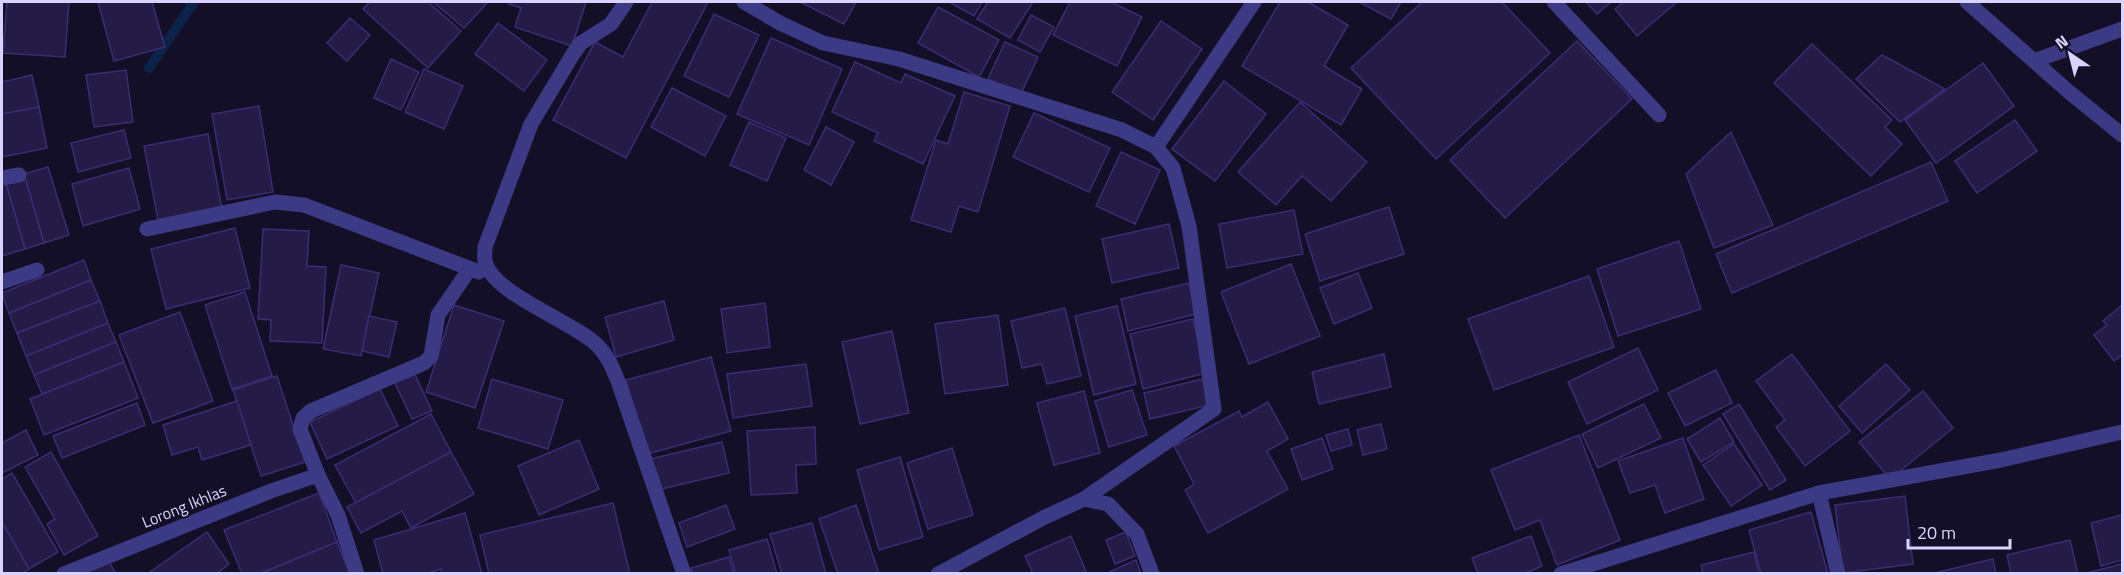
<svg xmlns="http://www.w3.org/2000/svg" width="2124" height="575" font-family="'Titillium Web',sans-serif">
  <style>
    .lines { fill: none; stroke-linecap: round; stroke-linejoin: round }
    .stream { stroke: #0c2248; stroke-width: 10 }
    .building { fill: #241b47; stroke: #3b2d73; stroke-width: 1.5 }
    .minor { stroke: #3d3a85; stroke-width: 15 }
    .tertiary { stroke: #3d3a85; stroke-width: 15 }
    .labels { text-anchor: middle; stroke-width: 4.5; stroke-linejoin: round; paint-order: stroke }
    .street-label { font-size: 16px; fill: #d9d4ff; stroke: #130f26 }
  </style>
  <rect width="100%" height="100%" fill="#130f26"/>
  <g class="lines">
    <!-- stream -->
    <polyline class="stream" points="149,68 194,2"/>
  </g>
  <!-- building -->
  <g class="building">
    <polygon points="7,2 69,2 65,57 3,53"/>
    <polygon points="98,2 152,2 165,47 114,61"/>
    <polygon points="370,2 428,2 461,31 428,68 363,9"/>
    <polygon points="433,2 488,2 464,28"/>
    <polygon points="510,2 586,2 572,46 515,27 521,8 509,4"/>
    <polygon points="652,2 708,2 626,158 553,120 595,42 623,57"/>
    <polygon points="800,2 856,2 844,24"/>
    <polygon points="949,2 982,2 974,16"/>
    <polygon points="988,2 1033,2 1010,38 977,19"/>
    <polygon points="1070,2 1111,2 1142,17 1117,66 1053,35"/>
    <polygon points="1280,2 1308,2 1348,25 1324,66 1362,89 1341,125 1242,66"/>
    <polygon points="1359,2 1401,2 1391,19"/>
    <polygon points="1422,2 1502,2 1550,53 1436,159 1351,68"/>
    <polygon points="1586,2 1611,2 1597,14"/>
    <polygon points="1624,2 1677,2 1637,36 1615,9"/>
    <polygon points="938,7 999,40 979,77 918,43"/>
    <polygon points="714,14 759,35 729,97 684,76"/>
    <polygon points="1031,15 1054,27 1040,52 1018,40"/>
    <polygon points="350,18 370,35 347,61 327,43"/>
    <polygon points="1161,21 1202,49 1153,120 1112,92"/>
    <polygon points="498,23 547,60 524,91 475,54"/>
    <polygon points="771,38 842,69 809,145 737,114"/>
    <polygon points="1577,41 1632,99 1505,218 1450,160"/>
    <polygon points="1005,42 1038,57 1021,94 988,79"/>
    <polygon points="1812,44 1892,120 1885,127 1902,144 1871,176 1774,83"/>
    <polygon points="1882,55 1945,89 1900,122 1856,79"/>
    <polygon points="391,59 419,72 401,110 374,98"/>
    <polygon points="855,62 901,83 905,74 955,96 923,164 874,141 878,133 832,112"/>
    <polygon points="1983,63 2014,106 1936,163 1905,120"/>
    <polygon points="424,69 463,86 444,129 405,112"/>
    <polygon points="126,70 133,122 94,127 86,75"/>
    <polygon points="32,75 39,107 2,114 2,82"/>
    <polygon points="1224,81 1266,114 1215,181 1172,149"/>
    <polygon points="672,88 726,116 705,156 651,127"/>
    <polygon points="964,92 1010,106 978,212 959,206 951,232 911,220 936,140 948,144"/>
    <polygon points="1300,102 1367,162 1331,201 1302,176 1276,205 1238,172"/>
    <polygon points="259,106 273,192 227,200 212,114"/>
    <polygon points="39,107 47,148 2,157 2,114"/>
    <polygon points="1034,113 1110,148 1089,192 1013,157"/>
    <polygon points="2015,120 2037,151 1977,193 1955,161"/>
    <polygon points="749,122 786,138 767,181 730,165"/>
    <polygon points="826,127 854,142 831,185 804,170"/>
    <polygon points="124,130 131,158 78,172 71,143"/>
    <polygon points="1731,132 1773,225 1714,248 1686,174"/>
    <polygon points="208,134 222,209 158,220 144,146"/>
    <polygon points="1121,152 1160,170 1135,224 1096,206"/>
    <polygon points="1931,162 1948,201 1732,293 1716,254"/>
    <polygon points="48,167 69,235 44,243 24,174"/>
    <polygon points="129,168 140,209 83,226 72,184"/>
    <polygon points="24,174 44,243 25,249 5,180"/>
    <polygon points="5,180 25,249 2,256 2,181"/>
    <polygon points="1389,207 1404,254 1320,281 1305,234"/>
    <polygon points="1294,210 1303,254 1227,268 1219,224"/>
    <polygon points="1169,224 1179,268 1112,283 1102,239"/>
    <polygon points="235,228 250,288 166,309 151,249"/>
    <polygon points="263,229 309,231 307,266 326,267 322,343 270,341 271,320 258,319"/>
    <polygon points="1679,241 1701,309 1618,336 1597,269"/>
    <polygon points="84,260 91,280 9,313 2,293"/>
    <polygon points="1291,264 1320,336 1249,364 1221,292"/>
    <polygon points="341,265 379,273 361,356 323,349"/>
    <polygon points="1358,273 1372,308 1334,324 1320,288"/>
    <polygon points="1589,276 1614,347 1494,390 1468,319"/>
    <polygon points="91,280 100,301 17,333 9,313"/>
    <polygon points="1189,283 1196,314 1128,331 1121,299"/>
    <polygon points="245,292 272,376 232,389 205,305"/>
    <polygon points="100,301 108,323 26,356 17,333"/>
    <polygon points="664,301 674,340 616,357 605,317"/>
    <polygon points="765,303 770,347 727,353 721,309"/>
    <polygon points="454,305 504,321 475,408 426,392"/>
    <polygon points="2122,305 2122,355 2114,361 2094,335 2107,325 2103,321"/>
    <polygon points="1117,306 1136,384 1094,395 1075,316"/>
    <polygon points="1065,308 1081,376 1047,384 1042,364 1022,368 1011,321"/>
    <polygon points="180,312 213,401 153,423 119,335"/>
    <polygon points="998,315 1008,385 945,394 935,324"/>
    <polygon points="369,316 397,322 389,357 362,351"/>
    <polygon points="1193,319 1206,373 1143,389 1130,334"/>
    <polygon points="108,323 116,342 34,375 26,356"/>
    <polygon points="892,331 909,413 860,424 842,342"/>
    <polygon points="116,342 124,362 42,394 34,375"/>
    <polygon points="1638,348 1658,390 1587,424 1568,382"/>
    <polygon points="1384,354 1391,387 1319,404 1312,372"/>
    <polygon points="1792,354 1850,431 1805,466 1776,427 1785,420 1756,381"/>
    <polygon points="711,357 731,431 647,454 626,380"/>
    <polygon points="124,362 138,398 44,435 30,399"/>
    <polygon points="806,364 812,406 733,418 727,374"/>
    <polygon points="1886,364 1910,390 1862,433 1839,406"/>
    <polygon points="1716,370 1732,403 1685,426 1668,393"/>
    <polygon points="414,372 432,411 412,419 394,381"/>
    <polygon points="277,376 305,462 261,476 233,390"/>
    <polygon points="1207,378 1213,404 1150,419 1144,393"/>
    <polygon points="492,379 563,400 548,449 478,428"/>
    <polygon points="380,389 398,426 327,459 310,422"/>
    <polygon points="1132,390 1147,435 1109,447 1095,401"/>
    <polygon points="1084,391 1100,453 1054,465 1037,403"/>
    <polygon points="1923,391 1953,428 1890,479 1859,442"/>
    <polygon points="237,401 251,445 202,460 198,447 172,455 163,425"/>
    <polygon points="1268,402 1288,439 1267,451 1288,489 1208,533 1185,490 1194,484 1174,446 1239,411 1242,417"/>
    <polygon points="137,403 145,425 62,458 53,436"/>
    <polygon points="1644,404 1661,438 1598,468 1582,434"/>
    <polygon points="1739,404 1786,480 1770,490 1723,414"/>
    <polygon points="431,414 451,452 356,503 335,465"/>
    <polygon points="1720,418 1734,442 1701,462 1687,439"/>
    <polygon points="1381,424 1387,449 1363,455 1357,430"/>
    <polygon points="815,427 816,464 796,465 797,493 751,495 747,431"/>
    <polygon points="1348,429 1352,445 1331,451 1326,435"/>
    <polygon points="26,430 38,455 2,473 2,443"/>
    <polygon points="1579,435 1620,540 1557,565 1540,520 1515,530 1491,470"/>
    <polygon points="1322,438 1333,469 1302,480 1291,449"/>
    <polygon points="1683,438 1704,499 1665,513 1655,485 1630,493 1618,461"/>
    <polygon points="579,440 599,489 539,515 518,466"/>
    <polygon points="722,442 729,473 657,490 650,459"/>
    <polygon points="1734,444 1762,485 1731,506 1703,465"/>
    <polygon points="952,448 973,515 928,529 907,463"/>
    <polygon points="51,452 98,536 64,555 47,524 55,519 25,467"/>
    <polygon points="451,452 474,494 411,528 402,511 361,533 347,507"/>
    <polygon points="900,457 923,537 879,550 857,470"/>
    <polygon points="12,473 58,552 29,569 2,522 2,479"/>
    <polygon points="319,493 337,542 259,574 242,574 224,530"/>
    <polygon points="1905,496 1913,564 1843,573 1835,505"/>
    <polygon points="613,503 630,574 489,574 480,535"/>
    <polygon points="726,505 735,529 687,547 679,523"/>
    <polygon points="856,505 879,574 838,574 819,519"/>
    <polygon points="1811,512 1828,574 1761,574 1749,530"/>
    <polygon points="465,513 482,574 442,574 441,569 424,574 383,574 374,540"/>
    <polygon points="2122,515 2122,560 2101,566 2091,523"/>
    <polygon points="2,522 29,569 21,574 2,574"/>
    <polygon points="812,523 826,574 782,574 770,534"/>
    <polygon points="207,532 229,564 224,568 216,574 147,574"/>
    <polygon points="1126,532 1135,556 1115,564 1106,540"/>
    <polygon points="1071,536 1087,574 1033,574 1025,556"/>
    <polygon points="1531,536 1542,566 1523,574 1478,574 1472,558"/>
    <polygon points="767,539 777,574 736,574 729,550"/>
    <polygon points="2070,540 2078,574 2011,574 2007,555"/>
    <polygon points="337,542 350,574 259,574"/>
    <polygon points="1754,552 1759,574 1703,574 1701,565"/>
    <polygon points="729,557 734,574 693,574 691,568"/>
    <polygon points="1993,559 1996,574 1938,574 1938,572"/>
    <polygon points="108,560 116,574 85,574"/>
    <polygon points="1136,560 1141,574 1105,574"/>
    <polygon points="2122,564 2122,574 2086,574 2086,573"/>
  </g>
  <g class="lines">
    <!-- minor -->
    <g class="minor">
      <path d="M626,2L611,24L581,43L573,54L531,124L485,247C485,251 484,257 485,261C492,294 573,321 598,346C608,356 613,369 618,381L684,574"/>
      <polyline points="744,2 780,23 823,43 899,59 1122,130 1156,147 1173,168 1189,226 1214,409 1084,499"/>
      <polyline points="1554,2 1659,115"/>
      <polyline points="2034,61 2122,29"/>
      <polyline points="1156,147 1254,2"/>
      <polyline points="2,178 19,175"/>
      <polyline points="147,229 275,202 304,205 479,272"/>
      <polyline points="2,282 37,270"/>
      <polyline points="1819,493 1838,574"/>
      <polyline points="64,574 271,491 318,475"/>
      <polyline points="357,574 338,515 318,475 300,429 303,418 311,411 424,363 431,356 438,315 469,270"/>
      <polyline points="938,574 1043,518 1084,499 1108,504 1137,534 1152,574"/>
      <polyline points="1561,574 1819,493 2001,460 2122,432"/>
    </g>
    <!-- tertiary -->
    <polyline class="tertiary" points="1967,2 2069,92 2122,135"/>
  </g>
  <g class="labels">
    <!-- street labels -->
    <g class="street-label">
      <text transform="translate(184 506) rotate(-22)" y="6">Lorong Ikhlas</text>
    </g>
  </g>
  <!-- border -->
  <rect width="2124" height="575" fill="none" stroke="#d9d4ff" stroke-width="6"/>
  <!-- north arrow -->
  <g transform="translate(2070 54) rotate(325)" stroke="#130f26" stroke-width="4.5" paint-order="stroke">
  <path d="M0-4.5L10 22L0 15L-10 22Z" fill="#d9d4ff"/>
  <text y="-9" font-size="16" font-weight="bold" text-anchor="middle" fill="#d9d4ff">N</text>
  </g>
  <!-- scale -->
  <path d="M1908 539v9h102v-9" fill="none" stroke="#d9d4ff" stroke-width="3"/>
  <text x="1917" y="539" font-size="18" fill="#d9d4ff" stroke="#130f26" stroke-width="4.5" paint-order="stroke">20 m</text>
</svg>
